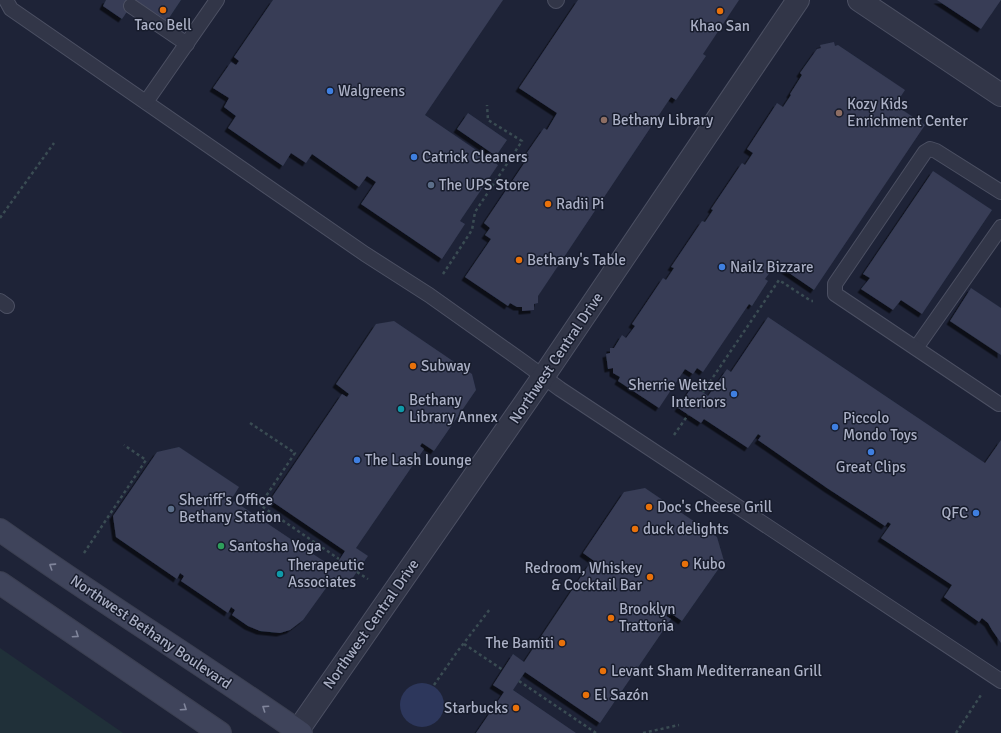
<svg xmlns="http://www.w3.org/2000/svg" width="1001" height="733" font-family="Signika,sans-serif">
  <style>
    .green { fill: #203039 }
    .water { fill: #2d375c }
    .building { fill: #373d56; filter: url(#shadow) }
    .lines { fill: none; stroke-linecap: round; stroke-linejoin: round }
    .service-casing { stroke: #4c5063; stroke-width: 16 }
    .minor-casing { stroke: #4c5063; stroke-width: 24 }
    .secondary-casing { stroke: #3b3f51; stroke-width: 24 }
    .path { stroke: #3a4c53; stroke-width: 2.5; stroke-dasharray: 3 3; stroke-linecap: butt }
    .service { stroke: #323648; stroke-width: 14 }
    .minor { stroke: #323648; stroke-width: 22 }
    .secondary { stroke: #3f445b; stroke-width: 22 }
    .oneway { stroke: #80859b }
    .food-dot { fill: #e8710a; stroke: #171c2c; stroke-width: 1.5 }
    .shop-dot { fill: #3f7fe0; stroke: #171c2c; stroke-width: 1.5 }
    .education-dot { fill: #8d6e63; stroke: #171c2c; stroke-width: 1.5 }
    .service-dot { fill: #5c6f8a; stroke: #171c2c; stroke-width: 1.5 }
    .culture-dot { fill: #0f9aa8; stroke: #171c2c; stroke-width: 1.5 }
    .leisure-dot { fill: #2e9e5b; stroke: #171c2c; stroke-width: 1.5 }
    .labels { text-anchor: middle; stroke-width: 3; stroke-linejoin: round; paint-order: stroke }
    .poi-label { font-size: 15px; fill: #abb0c5; stroke: #171c2c; text-anchor: start }
    .street-label { font-size: 15px; fill: #abb0c5; stroke: #171c2c }
  </style>
  <defs>
    <filter id="shadow"><feDropShadow dx="-3.5" dy="3.5" stdDeviation="0" flood-color="#0009"/></filter>
  </defs>
  <rect width="100%" height="100%" fill="#1e2337"/>
  <!-- green -->
  <polygon class="green" points="0,648 123,733 0,733"/>
  <!-- water -->
  <circle class="water" cx="422" cy="705" r="22"/>
  <!-- building -->
  <g class="building">
    <polygon points="106,0 135,0 122,19 103,6"/>
    <polygon points="135,0 181,0 167,21"/>
    <polygon points="273,0 503,0 425,115 498,165 460,221 465,224 442,259 361,204 376,182 367,176 359,187 312,154 306,163 291,153 283,166 228,128 236,116 224,107 229,98 213,88 231,62 236,65 239,61 234,57"/>
    <polygon points="578,0 739,0 703,54 706,56 676,100 671,97 538,296 538,303 534,304 534,310 522,311 522,307 517,307 510,303 508,306 465,277 491,239 485,235 490,228 484,223 529,156 526,154 544,128 547,130 557,113 519,88"/>
    <polygon points="937,0 1001,0 981,29"/>
    <polygon points="834,42 835,46 838,45 905,90 895,105 925,125 814,290 776,264 765,279 768,281 752,306 749,304 703,372 697,368 693,374 685,369 659,408 618,381 620,377 613,373 613,368 608,369 606,354 610,353 610,348 614,348 622,335 626,338 635,326 632,324 663,278 666,280 674,268 671,267 702,221 705,222 713,210 711,209 742,163 745,165 753,153 747,149 777,103 783,107 791,95 790,94 802,75 800,73 817,49 821,48 820,45"/>
    <polygon points="468,113 507,140 496,156 457,129"/>
    <polygon points="933,171 992,210 922,314 901,300 893,310 861,289 870,278 863,274"/>
    <polygon points="971,288 1001,308 1001,355 950,321"/>
    <polygon points="768,317 985,463 1001,440 1001,643 992,630 988,623 982,618 979,622 944,597 952,585 881,538 891,524 888,522 885,526 827,488 758,440 761,436 758,434 748,448 704,419 701,423 678,408 693,385 708,396 727,369 731,372"/>
    <polygon points="394,321 472,374 476,390 434,451 422,443 420,446 424,449 356,548 368,556 347,586 334,577 303,620 290,630 280,633 260,631 248,626 232,615 235,610 231,607 228,613 181,581 184,576 180,573 177,579 116,537 113,516 157,452 179,447 239,487 229,503 232,505 234,501 334,568 345,551 270,500 342,394 347,397 349,394 336,384 376,324"/>
    <polygon points="645,488 717,537 724,561 682,621 669,612 666,616 671,619 600,723 525,672 513,690 576,733 476,733 504,692 493,685 513,654 524,662 590,563 595,566 597,563 583,553 624,492"/>
  </g>
  <g class="lines">
    <!-- service casing -->
    <g class="service-casing">
      <g id="service">
        <polyline points="6,0 11,9 365,254 429,295 522,361 560,389 1001,681"/>
        <polyline points="555,0 556,1 557,0"/>
        <polyline points="131,6 187,44"/>
        <polyline points="146,102 217,0"/>
        <polyline points="0,301 7,306"/>
        <polyline points="916,348 1001,227"/>
        <polyline points="999,404 835,294 835,284 925,152 930,149 936,151 1001,192"/>
      </g>
    </g>
    <!-- minor casing -->
    <g class="minor-casing">
      <g id="minor">
        <polyline points="859,0 1001,95"/>
        <polyline points="296,733 543,377 798,0"/>
      </g>
    </g>
    <!-- secondary casing -->
    <g class="secondary-casing">
      <g id="secondary">
        <path d="M0,530C99,600 202,664 301,733"/>
        <polyline points="0,583 220,733"/>
      </g>
    </g>
    <!-- path -->
    <g class="path">
      <polyline points="0,218 54,143"/>
      <polyline points="443,274 472,230 475,212 522,141 488,120 487,105"/>
      <polyline points="703,392 779,280 811,301 813,301"/>
      <polyline points="250,423 295,453 260,505 339,559"/>
      <polyline points="674,435 688,415"/>
      <polyline points="84,553 146,460 124,445"/>
      <polyline points="357,572 368,579"/>
      <polyline points="464,644 503,670"/>
      <polyline points="519,681 596,733"/>
      <polyline points="434,685 457,652 490,609"/>
      <polyline points="643,733 679,725"/>
      <polyline points="956,733 981,695"/>
    </g>
    <!-- service -->
    <use href="#service" class="service"/>
    <!-- minor -->
    <use href="#minor" class="minor"/>
    <!-- secondary -->
    <use href="#secondary" class="secondary"/>
  </g>
  <!-- one-way arrows -->
  <defs><path id="oneway-chevron" d="M-2-3.5L2.5 0L-2 3.5" fill="none" stroke-width="1.6" stroke-linecap="round" stroke-linejoin="round"/></defs>
  <g class="oneway">
    <use href="#oneway-chevron" transform="translate(52 566) rotate(-147)"/>
    <use href="#oneway-chevron" transform="translate(76 635) rotate(34)"/>
    <use href="#oneway-chevron" transform="translate(184 708) rotate(34)"/>
    <use href="#oneway-chevron" transform="translate(265 708) rotate(-146)"/>
  </g>
  <!-- markers -->
  <g class="food-dot">
    <circle cx="163" cy="10" r="4"/>
    <circle cx="720" cy="11" r="4"/>
    <circle cx="548" cy="204" r="4"/>
    <circle cx="519" cy="260" r="4"/>
    <circle cx="413" cy="366" r="4"/>
    <circle cx="649" cy="507" r="4"/>
    <circle cx="635" cy="529" r="4"/>
    <circle cx="685" cy="564" r="4"/>
    <circle cx="650" cy="577" r="4"/>
    <circle cx="611" cy="618" r="4"/>
    <circle cx="562" cy="643" r="4"/>
    <circle cx="603" cy="671" r="4"/>
    <circle cx="586" cy="695" r="4"/>
    <circle cx="516" cy="708" r="4"/>
  </g>
  <g class="shop-dot">
    <circle cx="330" cy="91" r="4"/>
    <circle cx="414" cy="157" r="4"/>
    <circle cx="722" cy="267" r="4"/>
    <circle cx="734" cy="394" r="4"/>
    <circle cx="835" cy="427" r="4"/>
    <circle cx="871" cy="452" r="4"/>
    <circle cx="357" cy="460" r="4"/>
    <circle cx="976" cy="513" r="4"/>
  </g>
  <g class="education-dot">
    <circle cx="839" cy="113" r="4"/>
    <circle cx="604" cy="120" r="4"/>
  </g>
  <g class="service-dot">
    <circle cx="431" cy="185" r="4"/>
    <circle cx="171" cy="509" r="4"/>
  </g>
  <g class="culture-dot">
    <circle cx="401" cy="409" r="4"/>
    <circle cx="280" cy="574" r="4"/>
  </g>
  <circle class="leisure-dot" cx="221" cy="546" r="4"/>
  <g class="labels">
    <!-- poi labels -->
    <g class="poi-label">
      <text x="163" y="30" text-anchor="middle">Taco Bell</text>
      <text x="720" y="31" text-anchor="middle">Khao San</text>
      <text x="338" y="96">Walgreens</text>
      <text x="847" y="109">Kozy Kids<tspan x="847" dy="17">Enrichment Center</tspan></text>
      <text x="612" y="125">Bethany Library</text>
      <text x="422" y="162">Catrick Cleaners</text>
      <text x="439" y="190">The UPS Store</text>
      <text x="556" y="209">Radii Pi</text>
      <text x="527" y="265">Bethany's Table</text>
      <text x="730" y="272">Nailz Bizzare</text>
      <text x="421" y="371">Subway</text>
      <text x="726" y="390" text-anchor="end">Sherrie Weitzel<tspan x="726" dy="17">Interiors</tspan></text>
      <text x="409" y="405">Bethany<tspan x="409" dy="17">Library Annex</tspan></text>
      <text x="843" y="423">Piccolo<tspan x="843" dy="17">Mondo Toys</tspan></text>
      <text x="365" y="465">The Lash Lounge</text>
      <text x="871" y="472" text-anchor="middle">Great Clips</text>
      <text x="179" y="505">Sheriff's Office<tspan x="179" dy="17">Bethany Station</tspan></text>
      <text x="657" y="512">Doc's Cheese Grill</text>
      <text x="968" y="518" text-anchor="end">QFC</text>
      <text x="643" y="534">duck delights</text>
      <text x="229" y="551">Santosha Yoga</text>
      <text x="693" y="569">Kubo</text>
      <text x="288" y="570">Therapeutic<tspan x="288" dy="17">Associates</tspan></text>
      <text x="642" y="573" text-anchor="end">Redroom, Whiskey<tspan x="642" dy="17">&amp; Cocktail Bar</tspan></text>
      <text x="619" y="614">Brooklyn<tspan x="619" dy="17">Trattoria</tspan></text>
      <text x="554" y="648" text-anchor="end">The Bamiti</text>
      <text x="611" y="676">Levant Sham Mediterranean Grill</text>
      <text x="594" y="700">El Sazón</text>
      <text x="508" y="713" text-anchor="end">Starbucks</text>
    </g>
    <!-- street labels -->
    <g class="street-label">
      <text transform="translate(556 358) rotate(-56)" y="5">Northwest Central Drive</text>
      <text transform="translate(371 624) rotate(-55)" y="5">Northwest Central Drive</text>
      <text transform="translate(151 632) rotate(34)" y="5">Northwest Bethany Boulevard</text>
    </g>
  </g>
</svg>
